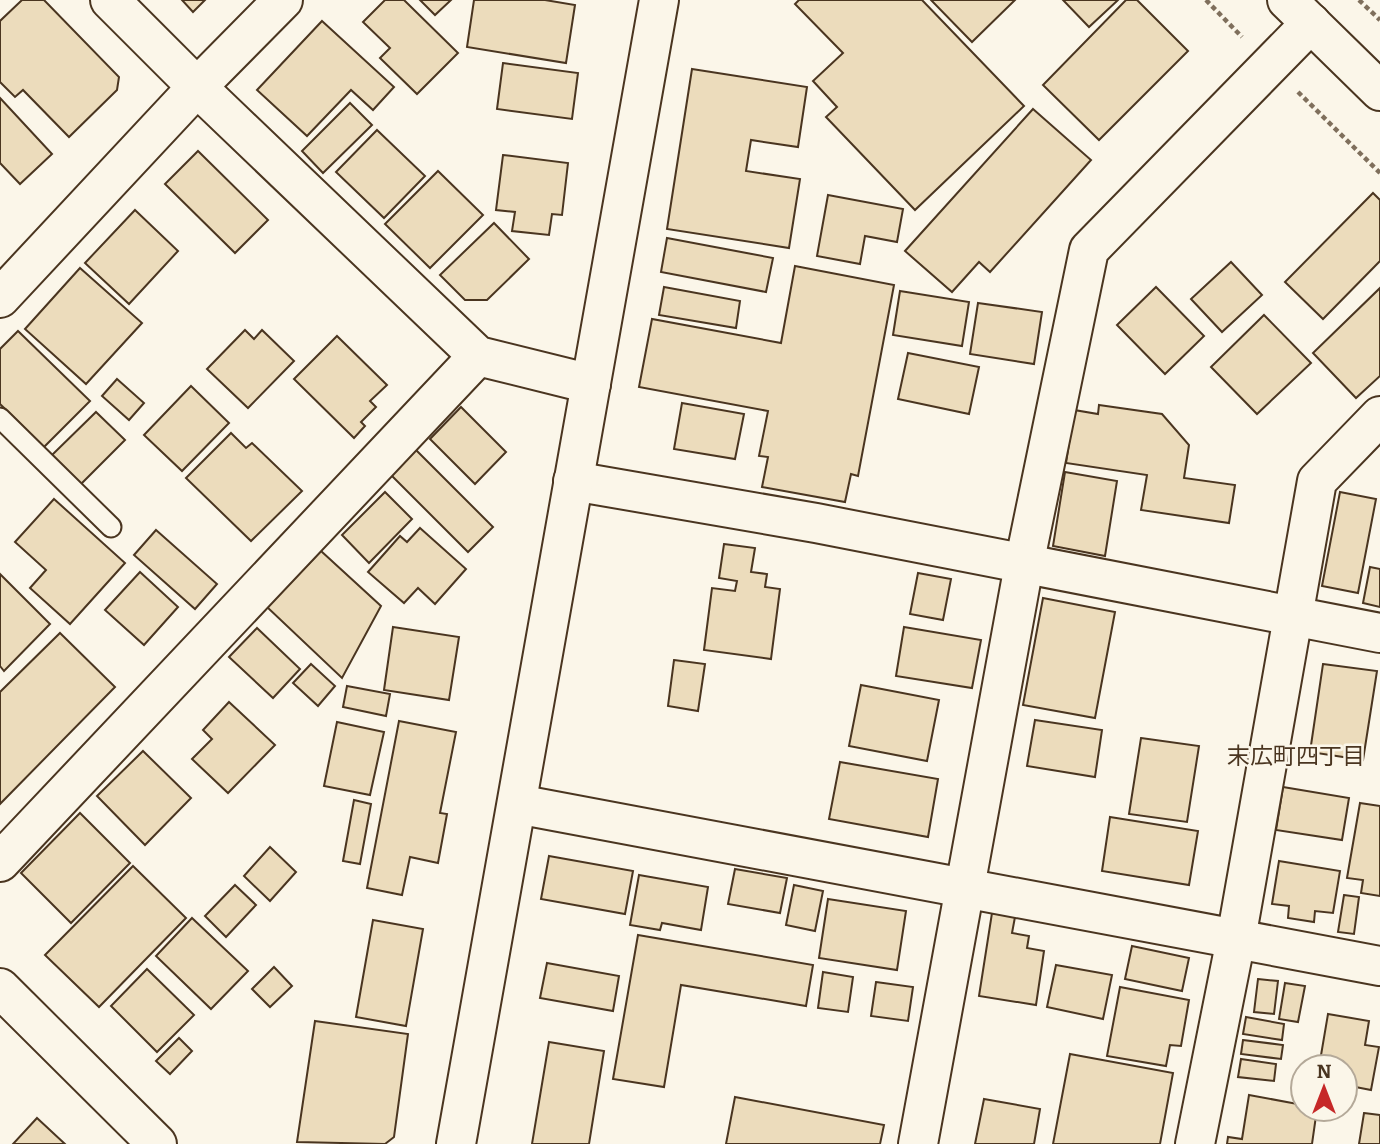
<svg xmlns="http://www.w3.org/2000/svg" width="1380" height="1144" font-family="Bitter,'Noto Sans JP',serif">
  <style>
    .building { fill: #ecdcbc; stroke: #4a3520; stroke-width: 2 }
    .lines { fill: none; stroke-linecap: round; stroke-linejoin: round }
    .service-casing { stroke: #4a3520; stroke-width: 23 }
    .minor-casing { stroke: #4a3520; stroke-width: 42 }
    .tertiary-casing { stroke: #4a3520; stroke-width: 42 }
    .primary-casing { stroke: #4a3520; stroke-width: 42 }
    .path { stroke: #7f6f5c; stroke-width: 4.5; stroke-dasharray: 5 3.5; stroke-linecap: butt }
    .service { stroke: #fbf6e9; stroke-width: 19 }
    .minor { stroke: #fbf6e9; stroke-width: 38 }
    .tertiary { stroke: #fbf6e9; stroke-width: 38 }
    .primary { stroke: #fbf6e9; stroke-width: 38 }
    .labels { text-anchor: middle; stroke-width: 5; stroke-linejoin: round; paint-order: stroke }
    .neighbourhood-label { font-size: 23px; fill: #4a3520; stroke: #fbf6e9 }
  </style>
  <rect width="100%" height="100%" fill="#fbf6e9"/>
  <!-- building -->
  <g class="building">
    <polygon points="22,0 44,0 119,77 117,90 69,137 23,90 15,97 0,82 0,21"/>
    <polygon points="182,0 205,0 193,12"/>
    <polygon points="385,0 404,0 458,53 417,94 380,58 390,48 363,22"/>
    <polygon points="420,0 451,0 435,15"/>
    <polygon points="474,0 545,0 575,5 566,63 467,47"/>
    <polygon points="799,0 922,0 1024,106 915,210 826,117 837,107 813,81 843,53 795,4"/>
    <polygon points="931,0 1015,0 972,42"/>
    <polygon points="1063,0 1118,0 1089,27"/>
    <polygon points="1126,0 1137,0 1188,51 1099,140 1043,85"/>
    <polygon points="322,21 394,87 373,110 351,90 307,136 257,90"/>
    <polygon points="503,63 578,73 572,119 497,109"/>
    <polygon points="692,69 807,87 798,147 751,140 746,171 800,179 789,248 667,229"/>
    <polygon points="0,98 52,154 20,184 0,163"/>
    <polygon points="350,103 372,125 323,173 302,151"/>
    <polygon points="1033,109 1091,160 990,272 979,262 952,292 905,251"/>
    <polygon points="377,130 425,176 384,218 336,172"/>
    <polygon points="198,151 268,220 235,253 165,184"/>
    <polygon points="503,155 568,163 562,215 552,214 549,235 512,231 515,212 496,210"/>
    <polygon points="438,171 483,215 430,268 385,224"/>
    <polygon points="1373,193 1380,200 1380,261 1323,319 1285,282"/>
    <polygon points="828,195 903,209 897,242 865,236 860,264 817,256"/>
    <polygon points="135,210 178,251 129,304 85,263"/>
    <polygon points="494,223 529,259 487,300 465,300 440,275"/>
    <polygon points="667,238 773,258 766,292 661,272"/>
    <polygon points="1231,262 1262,295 1222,332 1191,299"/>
    <polygon points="795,266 894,285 858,476 851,474 845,502 762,487 768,457 759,456 768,411 639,387 652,319 781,343"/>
    <polygon points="80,268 142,323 86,384 25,329"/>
    <polygon points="664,287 740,301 736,328 659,315"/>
    <polygon points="1156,287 1204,336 1165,374 1117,325"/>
    <polygon points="1380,288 1380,376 1356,398 1313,353"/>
    <polygon points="900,291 969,302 962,346 893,335"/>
    <polygon points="978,303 1042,312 1034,364 970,354"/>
    <polygon points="1264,315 1311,363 1257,414 1211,367"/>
    <polygon points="245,330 254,339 262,330 294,361 248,408 207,369"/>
    <polygon points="18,331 90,401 44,447 0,404 0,349"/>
    <polygon points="337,336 387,385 370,401 376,407 361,422 365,426 354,438 294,379"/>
    <polygon points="908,353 979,367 969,414 898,399"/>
    <polygon points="117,379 144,403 129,420 102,396"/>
    <polygon points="191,386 229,423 182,471 144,435"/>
    <polygon points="682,403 744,414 735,459 674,449"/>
    <polygon points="1099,405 1162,414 1189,445 1184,478 1235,485 1229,523 1141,510 1147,475 1066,463 1074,410 1098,414"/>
    <polygon points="461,407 506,452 475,484 430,439"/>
    <polygon points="96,412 125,440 81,484 52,455"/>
    <polygon points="231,433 246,448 252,443 302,491 251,541 186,478"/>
    <polygon points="414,448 493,527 468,552 389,473"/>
    <polygon points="1065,472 1117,481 1105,556 1053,546"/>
    <polygon points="385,492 412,519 369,563 342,535"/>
    <polygon points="1340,492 1376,499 1358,593 1322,586"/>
    <polygon points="54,499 125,563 70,624 30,588 46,570 15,542"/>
    <polygon points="420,528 466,569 435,604 418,588 404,603 368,572 400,536 407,542"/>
    <polygon points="156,530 217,584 195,609 134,555"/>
    <polygon points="724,544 755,548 751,572 767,574 765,587 780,589 771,659 704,650 712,588 735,591 737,581 719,578"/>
    <polygon points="321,551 381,606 342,678 267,607"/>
    <polygon points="1370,567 1380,569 1380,607 1363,603"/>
    <polygon points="140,572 178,607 144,645 105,610"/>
    <polygon points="918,573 951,579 943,620 910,614"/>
    <polygon points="0,574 50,624 4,671 0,666"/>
    <polygon points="1043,598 1115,612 1095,718 1023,705"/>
    <polygon points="393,627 459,637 449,700 384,690"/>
    <polygon points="904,627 981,640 972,688 896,676"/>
    <polygon points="257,628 300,669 273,698 229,657"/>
    <polygon points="60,633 115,687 0,804 0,692"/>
    <polygon points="674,660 705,664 698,711 668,706"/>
    <polygon points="311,664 335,686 318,706 293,683"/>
    <polygon points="1323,664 1377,671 1363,760 1310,752"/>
    <polygon points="861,685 939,700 927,761 849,746"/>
    <polygon points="347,686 390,694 386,716 343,707"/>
    <polygon points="229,702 275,745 228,793 192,759 212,739 203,730"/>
    <polygon points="1035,720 1102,730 1095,777 1027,766"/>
    <polygon points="399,721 456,732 440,813 447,814 438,863 410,857 402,895 367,888"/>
    <polygon points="337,722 384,732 370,795 324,786"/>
    <polygon points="1141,738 1199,746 1187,822 1129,814"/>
    <polygon points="143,751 191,798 145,845 97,796"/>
    <polygon points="840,762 938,779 928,837 829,819"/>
    <polygon points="1283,787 1349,798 1342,840 1276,830"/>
    <polygon points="354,800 371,804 360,864 343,861"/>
    <polygon points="1360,803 1380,806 1380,896 1361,893 1363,880 1347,878"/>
    <polygon points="80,813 130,863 71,923 21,873"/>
    <polygon points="1110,817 1198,831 1189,885 1102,871"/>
    <polygon points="270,847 296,872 270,901 244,876"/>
    <polygon points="549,856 633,871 625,914 541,899"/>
    <polygon points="1279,861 1340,871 1333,913 1315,911 1314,922 1288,918 1289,906 1272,904"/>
    <polygon points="133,866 186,918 99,1007 45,955"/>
    <polygon points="735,869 787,878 780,913 728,904"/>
    <polygon points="639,875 708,887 701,930 662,923 660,930 630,925"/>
    <polygon points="235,885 256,905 226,937 205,916"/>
    <polygon points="794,885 823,891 815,931 786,925"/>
    <polygon points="1344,895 1359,897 1354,934 1338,932"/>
    <polygon points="828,899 906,911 897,970 819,958"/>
    <polygon points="992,913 1015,917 1012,933 1029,936 1027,948 1044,951 1036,1005 979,996"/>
    <polygon points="192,918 248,971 211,1009 156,956"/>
    <polygon points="373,920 423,929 406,1026 356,1017"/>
    <polygon points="638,935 813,965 806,1006 681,985 664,1087 613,1079"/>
    <polygon points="1132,946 1189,958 1182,991 1125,979"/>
    <polygon points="547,963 619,976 613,1011 540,998"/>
    <polygon points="1056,965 1112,975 1103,1019 1047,1007"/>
    <polygon points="274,967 292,986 270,1007 252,989"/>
    <polygon points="147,969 194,1015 157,1052 111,1006"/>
    <polygon points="823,972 853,977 848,1012 818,1008"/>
    <polygon points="1258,979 1278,981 1274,1014 1254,1012"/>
    <polygon points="876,982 913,987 908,1021 871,1016"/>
    <polygon points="1285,983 1305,986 1298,1022 1279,1019"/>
    <polygon points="1120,987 1189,1000 1181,1046 1170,1045 1166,1066 1107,1056"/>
    <polygon points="1328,1014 1369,1021 1365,1045 1379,1047 1371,1090 1345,1085 1345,1067 1319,1067"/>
    <polygon points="1246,1017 1284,1024 1282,1040 1243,1034"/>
    <polygon points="315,1021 408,1034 394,1137 385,1144 297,1142"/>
    <polygon points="179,1038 192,1051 170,1074 156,1061"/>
    <polygon points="1243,1040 1283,1045 1281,1059 1241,1054"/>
    <polygon points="549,1042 604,1051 589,1144 532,1144"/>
    <polygon points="1070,1054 1173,1073 1160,1144 1053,1144"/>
    <polygon points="1241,1059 1276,1064 1274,1081 1238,1077"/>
    <polygon points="1249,1095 1303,1105 1303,1109 1317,1109 1312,1144 1227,1144 1228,1137 1242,1139"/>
    <polygon points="735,1097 884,1125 880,1144 726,1144"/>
    <polygon points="984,1099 1040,1109 1034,1144 975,1144"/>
    <polygon points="1364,1113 1380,1115 1380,1144 1359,1144"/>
    <polygon points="37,1118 65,1144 13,1144"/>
  </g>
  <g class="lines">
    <!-- service casing -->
    <g class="service-casing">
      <polyline id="service" points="0,418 111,527"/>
    </g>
    <!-- minor casing -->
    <g class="minor-casing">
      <g id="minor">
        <polyline points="517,804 1380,966"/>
        <polyline points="0,862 478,356"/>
        <polyline points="918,1144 1024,565 1089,250 1311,23"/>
        <polyline points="1195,1144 1236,939 1317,481 1380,416"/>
      </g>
    </g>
    <!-- tertiary casing -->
    <g class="tertiary-casing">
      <g id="tertiary">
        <polyline points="110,0 197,87 478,356 591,384"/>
        <polyline points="0,298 197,87 283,0"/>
        <polyline points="573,481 816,523 1380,633"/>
        <polyline points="0,988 157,1144"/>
        <polyline points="456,1144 659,0"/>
      </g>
    </g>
    <!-- primary casing -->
    <g class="primary-casing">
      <polyline id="primary" points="1287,0 1380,91"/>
    </g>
    <!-- path -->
    <g class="path">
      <polyline points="1206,0 1242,37"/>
      <polyline points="1359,0 1380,20"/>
      <polyline points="1298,92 1380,173"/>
    </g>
    <!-- service -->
    <use href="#service" class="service"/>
    <!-- minor -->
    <use href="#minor" class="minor"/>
    <!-- tertiary -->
    <use href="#tertiary" class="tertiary"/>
    <!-- primary -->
    <use href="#primary" class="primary"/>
  </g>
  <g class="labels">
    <!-- neighbourhood labels -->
    <g class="neighbourhood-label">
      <text x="1296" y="764">末広町四丁目</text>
    </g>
  </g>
  <!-- north arrow -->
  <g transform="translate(1324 1088)"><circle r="33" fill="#fbf6e9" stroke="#b4a999" stroke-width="2"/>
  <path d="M0-5L12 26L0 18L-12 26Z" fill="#c62828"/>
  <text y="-10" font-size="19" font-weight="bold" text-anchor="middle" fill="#4a3520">N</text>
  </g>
</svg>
